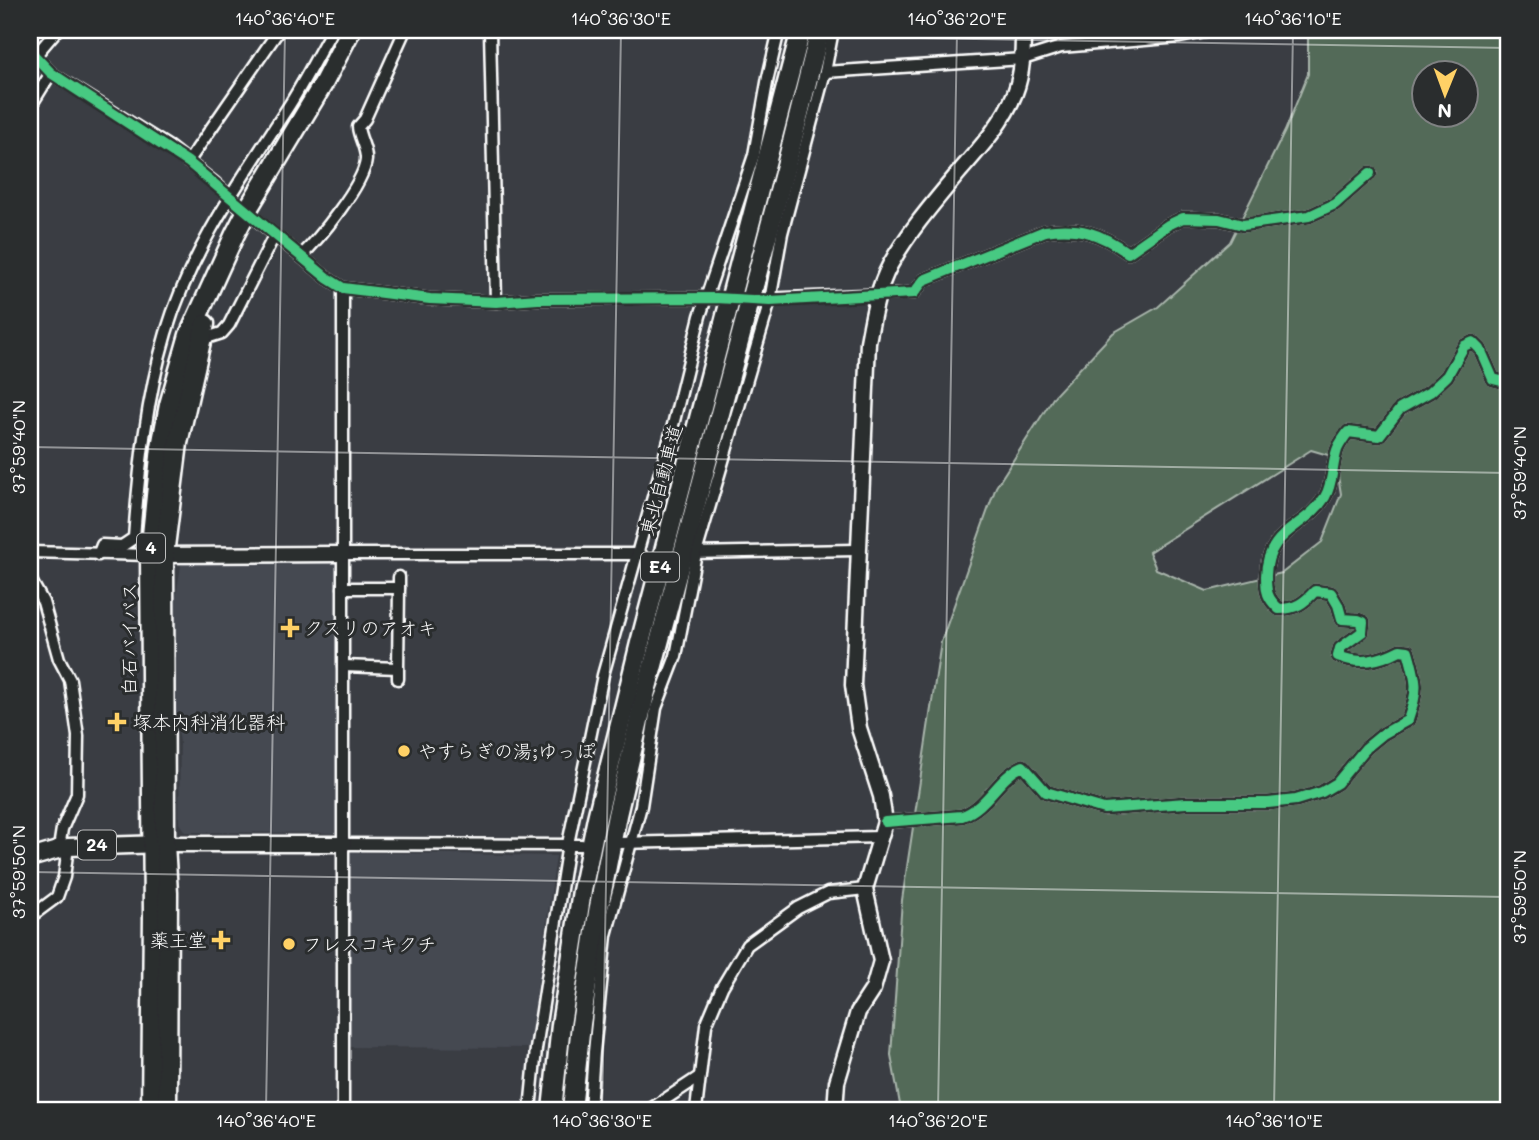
<svg xmlns="http://www.w3.org/2000/svg" width="1539" height="1140" font-family="Mali,'Klee One',sans-serif">
  <style>
    .built { fill: #454851 }
    .green { fill: #536b58; stroke: #a9b5ac; stroke-width: 2; fill-rule: evenodd }
    .lines { fill: none; stroke-linecap: round; stroke-linejoin: round }
    .street-casing { stroke: #fff; stroke-width: 15 }
    .secondary-casing { stroke: #fff; stroke-width: 19 }
    .primary-casing { stroke: #fff; stroke-width: 21 }
    .highway-casing { stroke: #fff; stroke-width: 23 }
    .street { stroke: #2a2d2e; stroke-width: 10 }
    .secondary { stroke: #2a2d2e; stroke-width: 14 }
    .primary { stroke: #2a2d2e; stroke-width: 16 }
    .highway { stroke: #2a2d2e; stroke-width: 18 }
    .cycleway-casing { stroke: #2a2d2e; stroke-width: 15 }
    .cycleway { stroke: #46c982; stroke-width: 10 }
    .ticks { fill: none; stroke: #fff; stroke-width: 2; stroke-opacity: 0.45 }
    .poi-dot { fill: #ffd166; stroke: #2a2d2e; stroke-width: 2.5 }
    .labels { text-anchor: middle; stroke-width: 6; stroke-linejoin: round; paint-order: stroke }
    .shield { fill: #2a2d2e; stroke: #bfc0c0; stroke-width: 2 }
    .shield-label { font-size: 18px; font-weight: bold; fill: #fff }
    .street-label { font-size: 19px; fill: #fff; stroke: #2a2d2e }
    .poi-label { font-size: 19px; fill: #fff; stroke: #2a2d2e; text-anchor: start }
    .neatline { fill: none; stroke: #fff; stroke-width: 2.5 }
    .ticks-label { font-size: 18px; text-anchor: middle; fill: #fff }
  </style>
  <rect width="100%" height="100%" fill="#3a3d43"/>
  <filter id="ink" filterUnits="userSpaceOnUse"><feTurbulence type="fractalNoise" baseFrequency=".0143" numOctaves="2"/><feDisplacementMap in="SourceGraphic" scale="14" xChannelSelector="R" yChannelSelector="G"/><feConvolveMatrix kernelMatrix="1 2 1 2 8 2 1 2 1" color-interpolation-filters="sRGB"/></filter>
  <g filter="url(#ink)">
    <!-- built -->
    <g class="built">
      <polygon points="188,563 335,563 338,566 338,833 185,832 179,823 180,743 173,692 175,603 181,565"/>
      <polygon points="349,852 556,856 529,1048 348,1047"/>
    </g>
    <!-- green -->
    <path class="green" d="M1308,30H1509V1110H901L891,1055L902,900L941,642L996,487L1055,395L1113,333L1158,307L1230,242L1285,131L1308,74ZM1424,74H1466V116H1424ZM1311,450L1335,457L1341,494L1322,542L1282,573L1207,591L1156,569L1149,552Z"/>
    <g class="lines">
      <!-- street casing -->
      <g class="street-casing">
        <g id="street">
          <polyline points="490,30 496,302"/>
          <polyline points="30,51 51,73 168,146 215,183 239,206"/>
          <polyline points="35,56 57,30"/>
          <polyline points="825,72 1023,59 1061,47 1180,37 1216,30"/>
          <polyline points="30,107 51,73"/>
          <polyline points="188,162 279,30"/>
          <polyline points="252,216 327,278 343,288 430,299 496,302 538,299 716,298"/>
          <path d="M301,256C318,240 364,184 366,160C367,149 359,138 358,127L365,119L405,30"/>
          <polyline points="343,288 343,1110"/>
          <path d="M760,299L914,293L924,280L1045,231C1079,226 1100,233 1128,253L1168,225L1183,218L1219,219L1243,225L1309,216L1335,204L1370,173"/>
          <polyline points="200,340 222,333 229,325 274,236"/>
          <polyline points="30,552 150,555"/>
          <polyline points="690,553 857,550"/>
          <polyline points="343,554 641,554"/>
          <path d="M98,555L102,545L122,546L134,538C139,469 146,400 166,333C191,249 243,177 290,104C305,80 318,54 332,30"/>
          <polyline points="30,579 43,602 59,659 70,680 78,736 77,794 62,829 59,848"/>
          <polyline points="399,588 399,577"/>
          <polyline points="343,666 398,668 399,588 343,588"/>
          <polyline points="398,679 398,668"/>
          <path d="M885,822L962,816C988,807 998,777 1023,766L1046,792L1104,809L1186,803H1268L1296,800L1322,792L1337,783L1366,748L1383,734L1408,720C1419,688 1417,683 1408,651L1400,650C1379,661 1360,665 1338,656L1340,648L1362,632L1363,622L1358,620L1342,619L1338,605L1331,593L1315,591C1304,603 1296,609 1279,609C1267,598 1266,592 1266,576C1267,529 1305,529 1325,497C1333,484 1332,465 1337,450C1339,444 1344,438 1348,432L1379,436L1400,409L1430,392L1447,376L1464,346L1473,342L1480,349L1493,379L1501,381L1509,379"/>
          <polyline points="619,843 881,837"/>
          <polyline points="344,844 581,845"/>
          <polyline points="30,917 57,897 64,877 68,847"/>
          <polyline points="530,1110 536,1049 568,844 603,675 671,433 700,316 754,155 768,77 779,30"/>
          <polyline points="590,1110 594,1052 606,935 641,806 656,708 676,656 696,553 770,301 782,233 825,72 833,30"/>
          <polyline points="649,1110 699,1077"/>
          <polyline points="696,1110 706,1025 722,987 747,945 798,908 828,893 865,889"/>
        </g>
      </g>
      <!-- secondary casing -->
      <g class="secondary-casing">
        <g id="secondary">
          <polyline points="155,555 343,554"/>
          <polyline points="165,844 344,844"/>
          <path d="M835,1110L837,1082L858,1012L873,989L881,961L865,889L885,822L881,796L859,728L853,685L868,342C873,315 877,290 890,265C909,231 935,201 960,171C981,147 1003,123 1015,93C1023,72 1023,51 1023,30"/>
        </g>
      </g>
      <!-- primary casing -->
      <g class="primary-casing">
        <polyline id="primary" points="30,858 68,847 163,844"/>
      </g>
      <!-- highway casing -->
      <g class="highway-casing">
        <g id="highway">
          <polyline points="151,1110 153,915 150,555 161,447 169,405 189,335 235,234 249,207 323,84 351,30"/>
          <polyline points="167,1110 168,893 165,844 164,555 178,443 205,324"/>
          <polyline points="552,1110 561,1025 582,891 597,818 640,643 801,30"/>
          <polyline points="572,1110 581,1024 598,912 617,815 644,699 788,158 820,30"/>
        </g>
      </g>
      <!-- street -->
      <use href="#street" class="street"/>
      <!-- secondary -->
      <use href="#secondary" class="secondary"/>
      <!-- primary -->
      <use href="#primary" class="primary"/>
      <!-- highway -->
      <use href="#highway" class="highway"/>
      <!-- cycleway casing -->
      <g class="cycleway-casing">
        <g id="cycleway">
          <path d="M30,51L51,73L188,162L327,278L343,288L430,299L496,302L538,299L716,298L770,301L914,293L924,280L1045,231C1079,226 1100,233 1128,253L1168,225L1183,218L1219,219L1243,225L1309,216L1335,204L1370,173"/>
          <path d="M885,822L962,816C988,807 998,777 1023,766L1046,792L1104,809L1186,803H1268L1296,800L1322,792L1337,783L1366,748L1383,734L1408,720C1419,688 1417,683 1408,651L1400,650C1379,661 1360,665 1338,656L1340,648L1362,632L1363,622L1358,620L1342,619L1338,605L1331,593L1315,591C1304,603 1296,609 1279,609C1267,598 1266,592 1266,576C1267,529 1305,529 1325,497C1333,484 1332,465 1337,450C1339,444 1344,438 1348,432L1379,436L1400,409L1430,392L1447,376L1464,346L1473,342L1480,349L1493,379L1501,381L1509,379"/>
        </g>
      </g>
      <!-- cycleway -->
      <use href="#cycleway" class="cycleway"/>
    </g>
  </g>
  <!-- ticks -->
  <path class="ticks" d="M445,30L1509,48M30,447L1509,473M30,872L1509,897M266,1110L285,30M602,1110L621,30M938,1110L957,30M1274,1110L1293,30"/>
  <!-- markers -->
  <g class="poi-dot">
    <path d="M286.5 617.5h7v7h7v7h-7v7h-7v-7h-7v-7h7z"/>
    <path d="M113.5 711.5h7v7h7v7h-7v7h-7v-7h-7v-7h7z"/>
    <circle cx="404" cy="751" r="7"/>
    <path d="M217.5 929.5h7v7h7v7h-7v7h-7v-7h-7v-7h7z"/>
    <circle cx="289" cy="944" r="7"/>
  </g>
  <g class="labels">
    <!-- shield labels -->
    <g class="shield">
      <rect x="137" y="533.5" width="28" height="29" rx="5"/>
      <rect x="641" y="552.5" width="38" height="29" rx="5"/>
      <rect x="78" y="830.5" width="38" height="29" rx="5"/>
    </g>
    <g class="shield-label">
      <text x="151" y="554">4</text>
      <text x="660" y="573">E4</text>
      <text x="97" y="851">24</text>
    </g>
    <!-- street labels -->
    <g class="street-label">
      <text transform="translate(661 480) rotate(-75)" y="7">東北自動車道</text>
      <text transform="translate(129 639) rotate(-90)" y="7">白石バイパス</text>
    </g>
    <!-- poi labels -->
    <g class="poi-label">
      <text x="304" y="635">クスリのアオキ</text>
      <text x="133" y="729">塚本内科消化器科</text>
      <text x="418" y="758">やすらぎの湯;ゆっぽ</text>
      <text x="207" y="947" text-anchor="end">薬王堂</text>
      <text x="303" y="951">フレスコキクチ</text>
    </g>
  </g>
  <!-- margin -->
  <rect width="1539" height="1140" fill="none" stroke="#2a2d2e" stroke-width="77"/>
  <!-- north arrow -->
  <g transform="translate(1445 94) rotate(181)"><circle r="33" fill="#2a2d2e" stroke="#7f8182" stroke-width="2"/>
  <path d="M0-5L12 26L0 18L-12 26Z" fill="#ffd166"/>
  <text y="-10" font-size="19" font-weight="bold" text-anchor="middle" fill="#ffffff">N</text>
  </g>
  <rect x="38" y="38" width="1462" height="1064" class="neatline"/>
  <g class="ticks-label">
    <text x="285" y="25">140°36'40"E</text>
    <text x="621" y="25">140°36'30"E</text>
    <text x="957" y="25">140°36'20"E</text>
    <text x="1293" y="25">140°36'10"E</text>
    <text transform="translate(19 447) rotate(-90)" y="6">37°59'40"N</text>
    <text transform="translate(1520 473) rotate(-90)" y="6">37°59'40"N</text>
    <text transform="translate(19 872) rotate(-90)" y="6">37°59'50"N</text>
    <text transform="translate(1520 897) rotate(-90)" y="6">37°59'50"N</text>
    <text x="266" y="1127">140°36'40"E</text>
    <text x="602" y="1127">140°36'30"E</text>
    <text x="938" y="1127">140°36'20"E</text>
    <text x="1274" y="1127">140°36'10"E</text>
  </g>
</svg>
